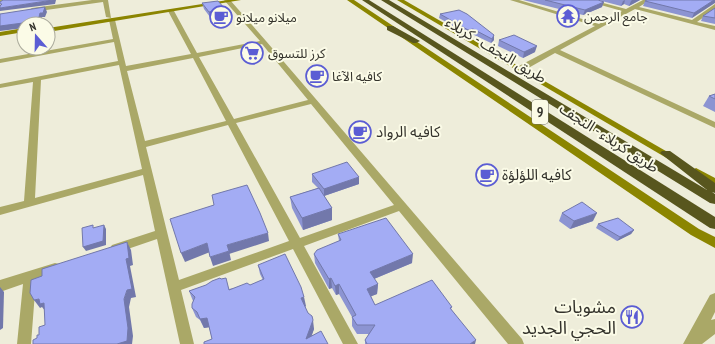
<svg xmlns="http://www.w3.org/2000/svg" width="715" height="344" font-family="'PT Sans Narrow','Noto Sans Arabic',sans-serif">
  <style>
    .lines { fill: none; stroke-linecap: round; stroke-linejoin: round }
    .street { fill: #aaa867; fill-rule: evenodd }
    .secondary { fill: #8b8500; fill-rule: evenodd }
    .highway { fill: #58561e; fill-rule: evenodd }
    .wall { fill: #8c94d2 }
    .shaded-wall { fill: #7278ab }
    .building { fill: #a3acf4; stroke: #7278ab }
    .labels { text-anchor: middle; stroke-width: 4; stroke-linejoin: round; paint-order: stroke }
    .far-poi-label { font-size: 13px; fill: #33322b; stroke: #fbfbe7; text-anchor: start }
    .shield { fill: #fbfbe7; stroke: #6f6e63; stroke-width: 1 }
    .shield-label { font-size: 14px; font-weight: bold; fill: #33322b }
    .street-label { font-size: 15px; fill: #33322b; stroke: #fbfbe7 }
    .poi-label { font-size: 15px; fill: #33322b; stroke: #fbfbe7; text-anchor: start }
    .near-poi-label { font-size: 18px; fill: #33322b; stroke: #fbfbe7; text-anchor: end }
  </style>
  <rect width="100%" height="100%" fill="#eeedda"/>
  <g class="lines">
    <!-- street -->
    <g class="street">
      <polygon points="0,0 6,0 0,2"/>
      <polygon points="92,0 108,0 111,18 106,17 103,2 32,12 29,10 32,8"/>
      <path d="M224,0H230L266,41L522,339L524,344H508L399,211L304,246L358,344H343L293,249L181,290L194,344H180L157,239L116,253L112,251L110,248L112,245L155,231L143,175L0,215V207L24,201L33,82L0,88V84L118,61L114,42L0,63V59L113,39L109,20L112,18L115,20L126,66L191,54L168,11L171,9L174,11L197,53L260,41ZM262,44L308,100L234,119L199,57ZM193,58L226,121L145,141L127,71ZM119,65L142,169L35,198L41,80ZM311,104L394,205L300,238L236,123ZM228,125L289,241L179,280L146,147Z"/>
      <polygon points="510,0 519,0 599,24 622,11 583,0 592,0 626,9 643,0 650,0 639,7 692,20 715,4 715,9 697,22 715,26 715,30 635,9 560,50 715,122 715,128 555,53 523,71 517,71 517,67 595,26"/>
      <polygon points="55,263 59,264 61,268 59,272 36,279 31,344 17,344 23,284 0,292 0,280"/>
      <polygon points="715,293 715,312 711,320 715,319 715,334 702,344 683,344 710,295"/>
    </g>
    <!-- secondary -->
    <g class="secondary">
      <polygon points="228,0 241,0 48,32 48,28"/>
      <polygon points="347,0 354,0 699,229 715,237 715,248 691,235"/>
      <polygon points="397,0 404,0 678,158 673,161 670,160"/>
      <polygon points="24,28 24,32 0,36 0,32"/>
      <polygon points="696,168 715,178 715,185 692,173 691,171"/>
    </g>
    <!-- highway -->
    <g class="highway">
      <polygon points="362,0 369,0 715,217 715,229 710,228"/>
      <polygon points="381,0 389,0 707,190 660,153 662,151 670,151 715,183 715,193 712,192 715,194 715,204 710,203"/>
      <polygon points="387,26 393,26 420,41 416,43 413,43 387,30"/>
    </g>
  </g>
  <!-- wall -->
  <g class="wall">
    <polygon points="523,0 598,0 602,7 583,15"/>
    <polygon points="598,0 640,0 629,6 624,4 621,6"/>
    <polygon points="715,0 692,18 643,6 645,1"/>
    <polygon points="202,3 225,9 226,15 210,17 204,9"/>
    <polygon points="715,8 715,24 701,21 703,16"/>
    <polygon points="440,14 494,35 494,40 491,43 472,34 467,34 439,18"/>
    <polygon points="499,40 535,52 523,58 498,46"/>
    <polygon points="715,94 715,112 703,106 709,96"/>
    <polygon points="312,174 359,184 324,196 332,208 332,220 303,230 292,208 290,197 318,188 312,182"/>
    <polygon points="562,213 593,221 570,229 559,221"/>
    <polygon points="598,224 634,230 631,234 617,241 596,228"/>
    <polygon points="338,234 412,263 374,279 378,284 377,294 371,296 375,305 452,307 451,309 475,344 365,344 365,340 369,334 357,334 352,326 352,317 339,294 336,295 332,288 329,289 315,263 314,254 339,241"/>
    <polygon points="258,265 306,306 305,307 314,329 311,336 328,344 212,339 209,327 204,328 200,320 196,317 192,308 193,301 189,291 229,289 250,285 263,280 260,274"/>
  </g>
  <!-- shaded-wall -->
  <g class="shaded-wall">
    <polygon points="53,0 56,0 55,4 0,11 0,8"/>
    <polygon points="625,0 624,4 621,6 623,1"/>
    <polygon points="632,0 640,0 629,6 631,1"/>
    <polygon points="714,0 715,0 715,3 692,18 694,13"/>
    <polygon points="604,2 602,7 583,15 585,10"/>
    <polygon points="45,7 47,12 45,17 42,17 40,24 24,24 24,28 0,31 0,26 40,13"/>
    <polygon points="225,9 226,15 210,17 209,12"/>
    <polygon points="473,29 472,34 467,34 468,30"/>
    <polygon points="494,35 494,40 491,43 492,39"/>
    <polygon points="537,46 535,52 523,58 524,52"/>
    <polygon points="359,177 359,184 324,196 324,189"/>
    <polygon points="332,208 332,220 303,230 302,218"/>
    <polygon points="597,213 593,221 570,229 574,221"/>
    <polygon points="104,225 106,229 106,245 86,251 83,247"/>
    <polygon points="634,230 631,234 617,241 620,237"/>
    <polygon points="268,233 269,241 229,254 227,245"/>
    <polygon points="127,242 131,250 133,265 130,266 136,297 131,298 129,307 133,336 132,344 117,344 124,299 127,290 126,259"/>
    <polygon points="207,243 210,252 185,262 181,253"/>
    <polygon points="229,251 231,260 213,266 210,257"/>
    <polygon points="413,254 412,263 369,281 370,272"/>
    <polygon points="331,278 332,288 329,289 329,279"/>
    <polygon points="339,284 339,294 336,295 335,286"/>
    <polygon points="378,284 377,294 367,298 367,289"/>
    <polygon points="0,287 4,292 3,328 0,330"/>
    <polygon points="304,297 306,306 302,308 301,298"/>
    <polygon points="39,299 44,303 46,312 42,307 40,308 34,300"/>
    <polygon points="207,318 211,327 204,328 200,319"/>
    <polygon points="313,320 314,329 309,344 306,339"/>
    <polygon points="476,340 475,344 470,344"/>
  </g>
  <!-- building -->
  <g class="building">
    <polygon points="3,0 53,0 0,8 0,6 2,4 0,4 0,2"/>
    <polygon points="545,0 598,0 604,2 585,10"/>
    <polygon points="647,0 714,0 694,13 645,1"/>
    <polygon points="218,1 225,9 209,12 202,3"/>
    <polygon points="45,7 43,13 40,13 38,21 0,26 0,14"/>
    <polygon points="715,8 715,18 703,16"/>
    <polygon points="459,10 467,14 494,35 492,39 473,29 468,30 440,14"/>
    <polygon points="514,35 537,46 524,52 499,40"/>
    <polygon points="715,94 715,99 709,96"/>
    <polygon points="347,162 359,177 324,189 312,174"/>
    <polygon points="247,185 260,213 268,233 227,245 229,251 210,257 207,243 181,253 170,219 214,205 212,195"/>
    <polygon points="319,188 332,208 302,218 290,197"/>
    <polygon points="582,202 597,213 574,221 562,213"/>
    <polygon points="386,218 413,254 370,272 378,284 367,289 375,305 432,280 452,307 450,308 476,340 470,344 367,344 365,340 375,325 357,325 352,317 356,315 339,284 335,286 331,278 329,279 314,254 317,250 341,240 338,234"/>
    <polygon points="618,218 634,230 620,237 598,224"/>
    <polygon points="93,225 93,228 104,225 103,241 83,247 82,228"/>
    <polygon points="127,242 129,258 126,259 132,289 127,290 124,299 128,328 127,341 117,344 33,344 33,340 37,338 37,335 39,335 39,327 45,325 44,303 40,304 39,299 34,300 30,293 31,280 42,276 42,269"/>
    <polygon points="285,254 301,287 304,297 301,298 308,313 312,316 313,320 306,339 321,331 328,344 204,344 204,342 212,339 207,318 200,319 197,312 192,308 192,304 195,297 189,291 206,285 212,281 220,278 221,279 226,278 229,290 247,283 250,285 264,279 258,265"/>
  </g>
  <!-- icons -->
  <defs>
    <g id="temple-ring" transform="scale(1.15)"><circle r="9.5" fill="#fbfbe7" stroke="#5b5dd4" stroke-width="1.5"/><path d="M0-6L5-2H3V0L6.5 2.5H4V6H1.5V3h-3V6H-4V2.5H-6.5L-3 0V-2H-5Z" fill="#5b5dd4"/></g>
    <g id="cafe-ring" transform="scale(1.15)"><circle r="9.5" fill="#fbfbe7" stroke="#5b5dd4" stroke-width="1.5"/><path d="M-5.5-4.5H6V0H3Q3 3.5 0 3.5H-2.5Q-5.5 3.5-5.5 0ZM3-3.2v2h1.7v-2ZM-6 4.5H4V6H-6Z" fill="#5b5dd4"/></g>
    <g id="supermarket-ring" transform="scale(1.15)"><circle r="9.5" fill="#fbfbe7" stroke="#5b5dd4" stroke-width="1.5"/><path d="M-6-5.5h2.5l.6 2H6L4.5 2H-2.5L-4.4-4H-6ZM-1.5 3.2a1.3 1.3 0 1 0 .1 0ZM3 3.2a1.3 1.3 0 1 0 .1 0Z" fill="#5b5dd4"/></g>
    <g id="restaurant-ring" transform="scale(1.15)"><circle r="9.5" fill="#fbfbe7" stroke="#5b5dd4" stroke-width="1.5"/><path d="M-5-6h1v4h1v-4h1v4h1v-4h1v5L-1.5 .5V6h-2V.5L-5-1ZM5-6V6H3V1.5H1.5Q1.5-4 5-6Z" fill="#5b5dd4"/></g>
  </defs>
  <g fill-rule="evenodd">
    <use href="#temple-ring" x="568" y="16"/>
    <use href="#cafe-ring" x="221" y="17"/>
    <use href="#supermarket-ring" x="252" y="53"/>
    <use href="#cafe-ring" x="317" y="76"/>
    <use href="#cafe-ring" x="360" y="132"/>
    <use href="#cafe-ring" x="487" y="175"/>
    <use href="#restaurant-ring" x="632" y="317"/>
  </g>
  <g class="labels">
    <!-- far-poi labels -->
    <g class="far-poi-label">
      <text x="584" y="21">جامع الرحمن</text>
      <text x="236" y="22">ميلانو ميلانو</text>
      <text x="268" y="58">كرز للتسوق</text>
      <text x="332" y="81">كافيه الآغا</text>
    </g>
    <!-- shield labels -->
    <rect class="shield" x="532" y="100" width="16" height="24" rx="3"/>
    <g class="shield-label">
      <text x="540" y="117">9</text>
    </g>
    <!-- street labels -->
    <g class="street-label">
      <text transform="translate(496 50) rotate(31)" y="5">طريق النجف - کربلاء</text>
      <text transform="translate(609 138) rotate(33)" y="5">طريق کربلاء - النجف</text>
    </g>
    <!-- poi labels -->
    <g class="poi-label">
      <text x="376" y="137">كافيه الرواد</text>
      <text x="502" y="180">كافيه اللؤلؤة</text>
    </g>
    <!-- near-poi labels -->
    <g class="near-poi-label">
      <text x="616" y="313">مشويات<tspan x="616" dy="21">الحجي الجديد</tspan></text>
    </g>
  </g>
  <!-- north arrow -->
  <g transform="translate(36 36) rotate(340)"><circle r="19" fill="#fbfbe7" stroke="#abab9c"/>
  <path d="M0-3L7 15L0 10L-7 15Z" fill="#5b5dd4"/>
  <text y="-6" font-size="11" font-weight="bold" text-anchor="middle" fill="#33322b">N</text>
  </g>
</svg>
